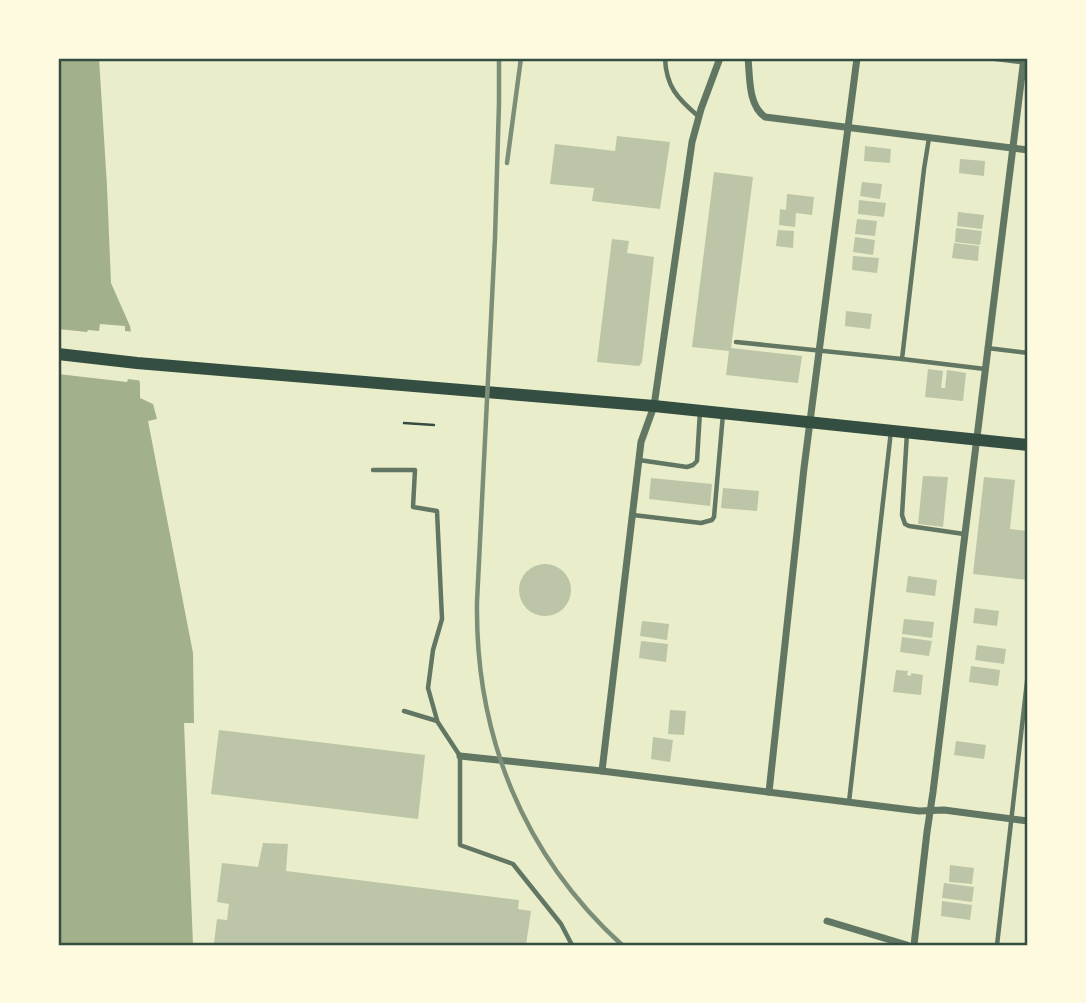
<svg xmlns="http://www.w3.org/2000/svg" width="1086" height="1003" font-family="Manrope,sans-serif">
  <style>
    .water { fill: #a3b18a }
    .pier { fill: #e9edc9 }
    .building { fill: #bcc5a7 }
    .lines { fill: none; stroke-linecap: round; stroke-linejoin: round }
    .path { stroke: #344e41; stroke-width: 2.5 }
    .service { stroke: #617663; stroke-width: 4.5 }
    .minor { stroke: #617663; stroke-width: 7 }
    .secondary { stroke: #344e41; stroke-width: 12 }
    .rail { stroke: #7c8e77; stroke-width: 4.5 }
    .neatline { fill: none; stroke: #344e41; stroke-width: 2.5 }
  </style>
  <rect width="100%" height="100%" fill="#e9edc9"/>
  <!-- water -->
  <polygon class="water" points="58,58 99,58 107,186 111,283 130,326 140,384 140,398 153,404 157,419 148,421 193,653 194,723 184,723 193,945 58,945"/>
  <!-- pier -->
  <polygon class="pier" points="100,324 125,326 125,331 135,332 133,340 136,340 143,381 128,379 127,382 58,374 58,329 87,332 88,330 99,331"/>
  <!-- building -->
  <g class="building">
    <polygon points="617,136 670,142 660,209 592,201 594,188 550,184 555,144 615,151"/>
    <polygon points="865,146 891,149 890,163 864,161"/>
    <polygon points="960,159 985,161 984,176 959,173"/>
    <polygon points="714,172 753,177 731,348 802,356 798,383 726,375 729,351 692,347"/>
    <polygon points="862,182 882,184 880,199 860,196"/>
    <polygon points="787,194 814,197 812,215 796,213 795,227 779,225 780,209 786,210"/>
    <polygon points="859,200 886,203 884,217 858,214"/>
    <polygon points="958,212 984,215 982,229 957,226"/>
    <polygon points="857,219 877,221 875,236 855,234"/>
    <polygon points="956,228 982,231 980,245 955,242"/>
    <polygon points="778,230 794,231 793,248 776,246"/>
    <polygon points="855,237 875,240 873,255 853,252"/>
    <polygon points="612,239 629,241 627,253 654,257 642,362 639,366 597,362"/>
    <polygon points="954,243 979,246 978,261 952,258"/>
    <polygon points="853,256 879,258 877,273 852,270"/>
    <polygon points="846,311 872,314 870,329 845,326"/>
    <polygon points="928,369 943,371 941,388 945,388 947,370 966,373 963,401 925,397"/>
    <polygon points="923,476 948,477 943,527 918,524"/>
    <polygon points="984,477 1015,480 1010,529 1028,531 1028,580 973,574"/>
    <polygon points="651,478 712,484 710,506 649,499"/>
    <polygon points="723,488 759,491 757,511 721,508"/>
    <circle cx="545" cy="590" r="26"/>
    <polygon points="908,576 937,580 935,596 906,592"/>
    <polygon points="975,608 999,611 997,626 973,623"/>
    <polygon points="904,619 934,622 932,638 902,634"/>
    <polygon points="642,621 669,624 667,640 640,636"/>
    <polygon points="902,637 932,641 929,656 900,652"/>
    <polygon points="641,641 668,644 666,662 639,658"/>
    <polygon points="977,645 1006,649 1004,664 975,660"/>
    <polygon points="971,666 1000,670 998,686 969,682"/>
    <polygon points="896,670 908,671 907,675 911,676 911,673 923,675 921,695 893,692"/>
    <polygon points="670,710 686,711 684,735 668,734"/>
    <polygon points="219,730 425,755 418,819 211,794"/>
    <polygon points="653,737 673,740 670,762 651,759"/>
    <polygon points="956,741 986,745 984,759 954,755"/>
    <polygon points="263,843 288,844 286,871 519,900 518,909 531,911 526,945 222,945 214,943 217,919 227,920 229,904 217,902 222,863 258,867"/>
    <polygon points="950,865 974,868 972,884 949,882"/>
    <polygon points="944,883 974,887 972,902 942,898"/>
    <polygon points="942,901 972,905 970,920 941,916"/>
  </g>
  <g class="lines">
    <!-- path -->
    <polyline class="path" points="404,423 434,425"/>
    <!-- service -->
    <g class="service">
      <path d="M665,58C666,86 677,98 698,116"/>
      <polyline points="988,58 1028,63"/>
      <polyline points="736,342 902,359 924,169 929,138"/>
      <polyline points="987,348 1028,353"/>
      <polyline points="902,359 985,369"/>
      <polyline points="907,433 902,515 905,524 909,526 964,534"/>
      <polyline points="639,460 687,467 693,465 697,461 700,411"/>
      <polyline points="373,470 415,470 413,507 437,511 442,619 433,650 428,688 437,720"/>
      <polyline points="633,515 701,523 712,520 714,517 723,414"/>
      <polyline points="404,711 437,721 460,756 460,845 513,864 561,924 572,945"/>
      <polyline points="849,802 891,431"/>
      <polyline points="997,945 1028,673"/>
    </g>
    <!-- minor -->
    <g class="minor">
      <path d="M748,58C750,77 748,105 765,117L1028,150"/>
      <polyline points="460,756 602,771 919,811 944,810 1028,821"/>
      <polyline points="602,771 641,442 654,406 692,142 701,109 720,58"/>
      <polyline points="769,792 804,468 857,58"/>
      <polyline points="827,921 907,945"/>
      <polyline points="914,945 927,832 933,792 1024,58"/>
    </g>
    <!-- secondary -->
    <polyline class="secondary" points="58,354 137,363 654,406 1028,445"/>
    <!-- rail -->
    <g class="rail">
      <path d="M499,58V103L495,238L477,602C475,735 523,855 622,945"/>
      <polyline points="507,163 521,58"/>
    </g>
  </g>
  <!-- border -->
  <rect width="1086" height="1003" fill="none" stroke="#fefae0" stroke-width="119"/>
  <rect x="60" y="60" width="966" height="884" class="neatline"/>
</svg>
